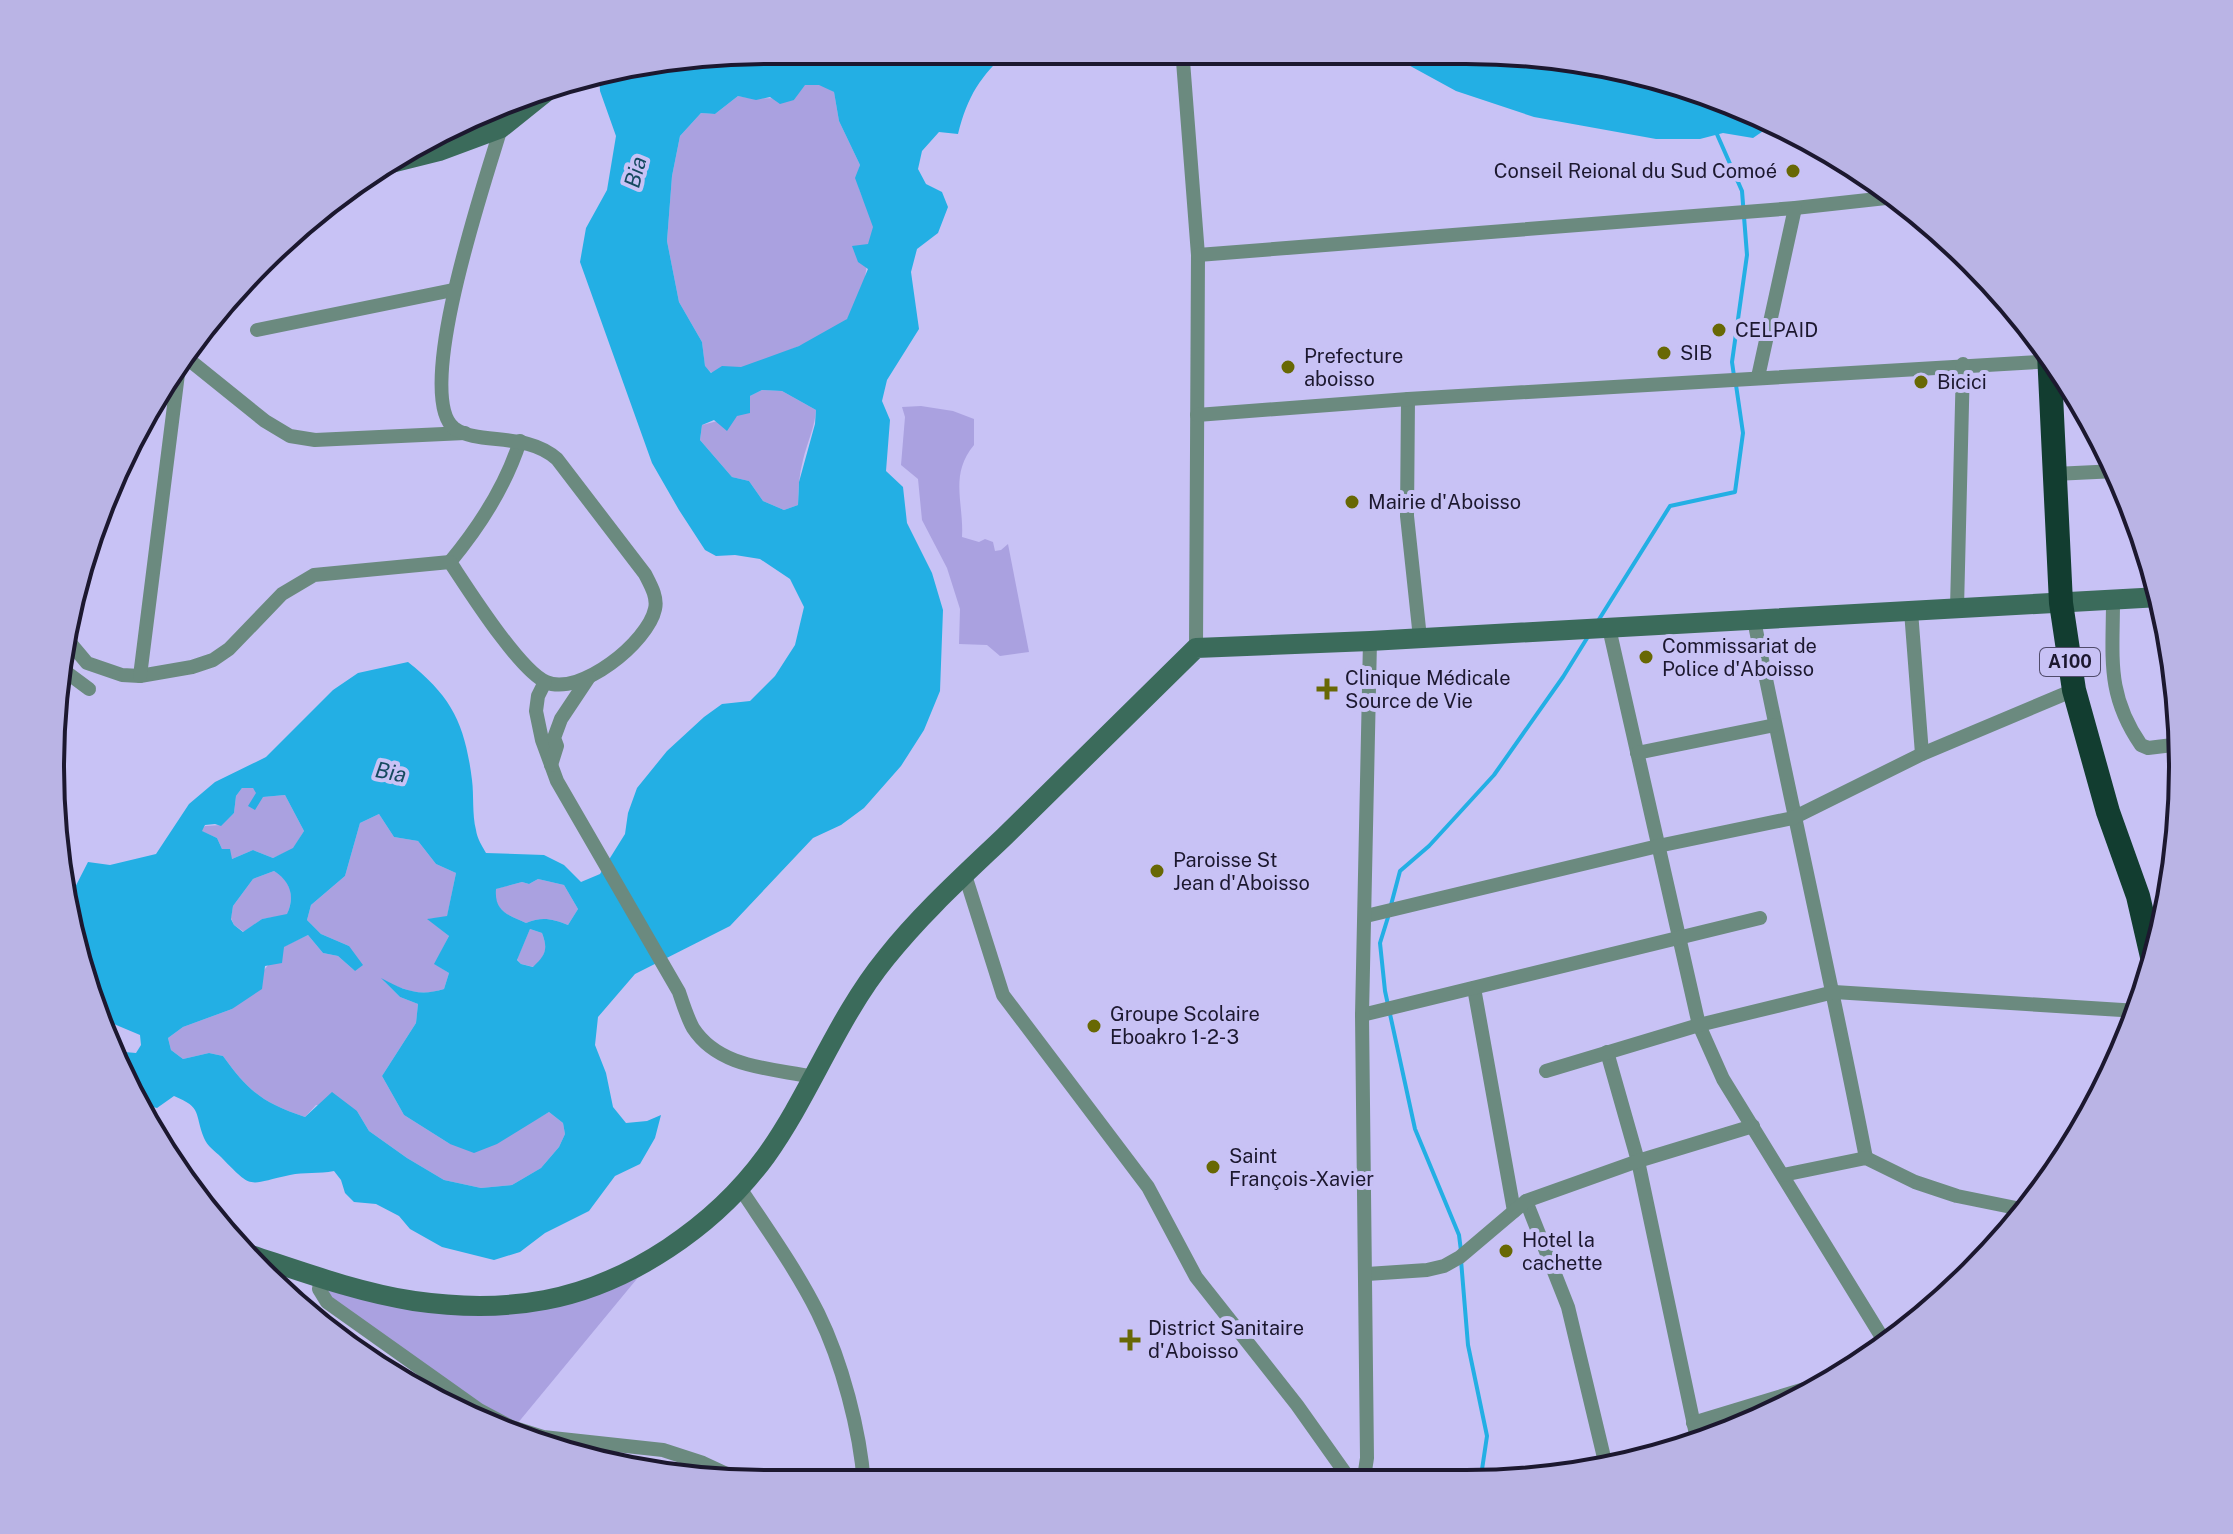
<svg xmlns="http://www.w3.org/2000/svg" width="2233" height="1534" font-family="'Public Sans',sans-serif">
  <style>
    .green { fill: #aaa1e0 }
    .water { fill: #23afe4; fill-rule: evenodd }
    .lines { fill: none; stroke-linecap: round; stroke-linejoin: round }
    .stream { stroke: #23afe4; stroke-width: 4 }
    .street { stroke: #6b8a7f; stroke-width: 14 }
    .secondary { stroke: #3b6b5b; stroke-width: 20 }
    .highway { stroke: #123d30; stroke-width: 24 }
    .poi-dot { fill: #686804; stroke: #c8c2f5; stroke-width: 3 }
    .labels { text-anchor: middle; stroke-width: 8; stroke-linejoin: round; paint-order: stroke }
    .shield { fill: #c8c2f5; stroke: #504b6a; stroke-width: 2 }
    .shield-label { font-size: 18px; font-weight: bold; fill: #1c182f }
    .poi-label { font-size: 20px; fill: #1c182f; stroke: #c8c2f5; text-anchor: start }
    .water-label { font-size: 22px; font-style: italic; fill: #15495f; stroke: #c8c2f5 }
    .rim { fill: none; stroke: #1c182f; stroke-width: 4 }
  </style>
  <rect width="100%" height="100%" fill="#c8c2f5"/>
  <!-- green -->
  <g class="green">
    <path d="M819,84L834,92L839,121L860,165C850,194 875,206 873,229C872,235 869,241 868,247C867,271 864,298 848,318C834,335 769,358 747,366C731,371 728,363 712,373L705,367L702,342L679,302L667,241L672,176L680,136L701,113L715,114L738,96C757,100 775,97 794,100L804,85Z"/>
    <path d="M762,390L782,391L816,410C815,427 807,443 803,460C799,475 798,490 798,505L784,510L763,501L749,481L732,477L700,440L702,425L737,416L750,396Z"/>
    <path d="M921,406L953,411L974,419V445C949,475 964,503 962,537L979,542L985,539L993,542L995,551L1001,550L1008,544L1029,652L1000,656L987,645L959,644L960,609L947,568L922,520L918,479L901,465L905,417L902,407Z"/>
    <polygon points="242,788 253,788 263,797 285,795 304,831 293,849 273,858 253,850 232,859 222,849 217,838 201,831 205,826 221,825 234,813 236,796"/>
    <path d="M379,814L394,837L418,841L436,864L456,873L447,917L428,919L449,936L435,964L449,973L444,989C419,997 406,990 384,981L400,997L418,1004L416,1023L382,1076L404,1115L450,1144L528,1124L549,1112L563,1123L565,1134L559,1147L541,1168L512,1185L481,1188L444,1180L407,1158L369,1131L357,1111L316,1105L305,1117C263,1103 249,1092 223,1056L209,1053L183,1059L171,1050L168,1038L183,1027L232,1009L283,947L308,935L323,953L338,956L355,971L349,946L321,934L307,920L311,905L345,876L360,823Z"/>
    <path d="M274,871C291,881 295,896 287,915L262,919L244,932L234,925L231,918L233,906L253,879Z"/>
    <path d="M538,879L564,885L578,909L568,925C553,919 542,916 526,923C509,915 494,912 495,889L522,882L529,884Z"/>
    <path d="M530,929L542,933C548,949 546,955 534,967L521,964L517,959Z"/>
    <polygon points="650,1263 517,1424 479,1410 322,1295 324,1283 502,1309"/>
  </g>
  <!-- water -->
  <g class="water">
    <path d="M767,50H1009C980,77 968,95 958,134L939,132L922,151L918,169L926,184L942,192L948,207L938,233L917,249L911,272L919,329L887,380L882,401L890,420L886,471L903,487L907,523L932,573L943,610L940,691L924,730L901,766L864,808L841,825L813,838L730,926L635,974L598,1017L595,1045L606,1073L613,1107L626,1123L647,1121L661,1115L655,1138L640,1164L615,1176L589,1211L545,1233L520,1252L494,1260L442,1247L410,1229L399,1216L376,1204L354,1202L345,1193L341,1180L334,1171C319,1174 304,1172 290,1175C247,1184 254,1191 221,1157C215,1151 207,1146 204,1138C194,1113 203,1108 174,1096L157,1108L137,1103L124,1085L113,1051L136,1053L141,1045L140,1035L102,1019L64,901H68L88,862L110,865L156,854L189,804L215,782L266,757L333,690L358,673L408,662C452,697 465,724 472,780C474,796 472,814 476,830C477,838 482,846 486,853L544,855L564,865L581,882L600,874L625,834L628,813L637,788L667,751L704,717L722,704L750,701L775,676L795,645L804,607L790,579L760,559L735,555L716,556L705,550L679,510L652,463L580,262L586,228L607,190L616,136L600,91L599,72ZM805,85H819L834,92L839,121L860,165L855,178L873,227L868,244L852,246L858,262L868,269L847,319L799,346L741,367L722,366L711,373L705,366L702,342L679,302L667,241L672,176L680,136L701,113L715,114L738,96L756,100L770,97L780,104L794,100ZM762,390L782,391L816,410L815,424L799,482L798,505L784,510L763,501L749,481L732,477L700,440L702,425L714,420L727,431L737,416L750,413V396ZM242,788H253L256,793L248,806L255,810L263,797L285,795L304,831L293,848L273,858L253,850L232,859L230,849H222L217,838L202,831L205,825L215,824L221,826L234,813L236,796ZM379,814L394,837L418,841L436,864L456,873L447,916L427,919L449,936L434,964L449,973L444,989C419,997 403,990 381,978L400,997L418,1004L416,1023L382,1076L404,1115L450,1144L474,1153L497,1144L549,1112L563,1123L565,1134L559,1147L541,1168L512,1185L481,1188L444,1180L407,1158L369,1131L357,1111L332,1092L305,1117C263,1103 249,1092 223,1056L209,1053L183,1059L171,1050L168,1038L183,1027L232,1009L262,989L265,966L282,963L284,947L308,935L323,953L338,956L355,971L363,965L349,946L321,934L307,920L311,905L345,876L360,823ZM274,871C291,882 295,897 287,914L262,919L243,932L234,925L231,919L233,906L253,879ZM538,879L564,885L578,909L568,925C553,919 542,916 526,923C509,915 494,912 496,889L522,882L529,884ZM530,929L542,933C548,949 546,955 533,967L521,964L517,960Z"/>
    <polygon points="1381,50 1466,50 1605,64 1785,125 1769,127 1753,138 1723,133 1700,139 1656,139 1534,117 1456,91"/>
  </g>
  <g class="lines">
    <!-- stream -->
    <g class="stream">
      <polyline points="1716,132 1742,191 1747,255 1732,362 1734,376"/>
      <polyline points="1598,621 1670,506 1735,492 1743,433 1736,385"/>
      <polyline points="1391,905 1400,871 1429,846 1494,775 1563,677 1589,635"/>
      <polyline points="1389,914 1380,943 1385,991 1415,1129 1459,1235 1461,1251"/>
      <polyline points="1461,1260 1468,1345 1487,1436 1480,1483"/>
    </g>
    <!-- street -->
    <g class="street">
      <polyline points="1183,61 1198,255 1196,648"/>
      <polyline points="1198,255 1795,208 1886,198"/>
      <polyline points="257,330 453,290"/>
      <polyline points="188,359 265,421 290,436 315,440 465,433"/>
      <polyline points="1758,377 1795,208"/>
      <polyline points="1408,399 1407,516 1420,638"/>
      <polyline points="1197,415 1408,399 2055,361"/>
      <polyline points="2054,474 2117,471"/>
      <path d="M450,562C479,527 506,485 520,441"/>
      <path d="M2113,600C2113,658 2106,694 2141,745L2148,748L2181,744"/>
      <polyline points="1957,608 1963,364"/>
      <polyline points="1911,611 1922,754"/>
      <path d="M1754,620C1790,800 1831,978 1866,1158"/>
      <polyline points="1609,628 1699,1025 1723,1079 1883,1339"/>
      <path d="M66,638L87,663L122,675L140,676L192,667L213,660L229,649L282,594L314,575L450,562C468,589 519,670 546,682C580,697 648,642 655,609C658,597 650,584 645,574L557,459C526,431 478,446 454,428C412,395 487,175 501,128"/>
      <polyline points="58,666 89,689"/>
      <polyline points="140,676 178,374"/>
      <path d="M545,682L538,696L536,711L542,740L557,781L679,992C683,1004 687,1017 693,1028C719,1068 770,1068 813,1077"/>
      <polyline points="1637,753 1775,725"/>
      <polyline points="551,765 557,746 554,738 561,719 589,677"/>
      <polyline points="965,875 1003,995 1148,1187 1196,1277 1297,1405 1353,1484"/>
      <polyline points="1366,916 1658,846 1793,818 1922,754 2074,690"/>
      <polyline points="1474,988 1514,1211"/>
      <polyline points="1362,1015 1760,918"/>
      <polyline points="1607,1052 1638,1161 1697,1439"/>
      <polyline points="1546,1071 1699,1025 1834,992 2138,1011"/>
      <polyline points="1783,1175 1866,1158 1915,1182 1957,1196 2026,1210"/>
      <path d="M740,1188C767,1229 796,1269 818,1313C842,1362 860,1430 864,1484"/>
      <polyline points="1526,1201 1568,1307 1607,1470"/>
      <polyline points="1367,1274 1427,1270 1444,1266 1460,1257 1526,1201 1638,1161 1753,1126"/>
      <polyline points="321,1278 319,1289 327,1302 479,1410 511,1427 543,1437 663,1450 703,1463 744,1482"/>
      <polyline points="1693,1423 1818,1385"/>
      <polyline points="1363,1484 1367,1458 1362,1015 1370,641"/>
    </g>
    <!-- secondary -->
    <g class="secondary">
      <polyline points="379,166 439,151 501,128 551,88"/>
      <path d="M245,1253C300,1271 356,1292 414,1301C456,1307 503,1308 545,1300C630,1284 715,1226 766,1156C811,1093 837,1018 886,958C921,914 963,876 1004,837C1068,774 1132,711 1196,648L1370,641L2160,597"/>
    </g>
    <!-- highway -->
    <polyline class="highway" points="2049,353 2061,603 2074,690 2108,812 2138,896 2153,961"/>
  </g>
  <!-- markers -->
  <g class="poi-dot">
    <circle cx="1793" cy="171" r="8"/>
    <circle cx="1719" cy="330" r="8"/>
    <circle cx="1664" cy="353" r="8"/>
    <circle cx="1288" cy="367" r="8"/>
    <circle cx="1921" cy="382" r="8"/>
    <circle cx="1352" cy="502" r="8"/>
    <circle cx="1646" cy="657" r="8"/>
    <path d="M1323 677h8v8h8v8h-8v8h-8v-8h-8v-8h8z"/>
    <circle cx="1157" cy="871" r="8"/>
    <circle cx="1094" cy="1026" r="8"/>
    <circle cx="1213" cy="1167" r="8"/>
    <circle cx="1506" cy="1251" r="8"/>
    <path d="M1126 1328h8v8h8v8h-8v8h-8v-8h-8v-8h8z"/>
  </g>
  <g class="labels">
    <!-- shield labels -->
    <rect class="shield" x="2040" y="648" width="60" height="28" rx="6"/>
    <g class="shield-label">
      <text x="2070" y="668">A100</text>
    </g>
    <!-- poi labels -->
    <g class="poi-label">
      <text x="1777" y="178" text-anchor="end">Conseil Reional du Sud Comoé</text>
      <text x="1735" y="337">CELPAID</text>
      <text x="1680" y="360">SIB</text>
      <text x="1304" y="363">Prefecture<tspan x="1304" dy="23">aboisso</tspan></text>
      <text x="1937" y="389">Bicici</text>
      <text x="1368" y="509">Mairie d'Aboisso</text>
      <text x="1662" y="653">Commissariat de<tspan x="1662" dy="23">Police d'Aboisso</tspan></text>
      <text x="1345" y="685">Clinique Médicale<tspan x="1345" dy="23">Source de Vie</tspan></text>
      <text x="1173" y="867">Paroisse St<tspan x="1173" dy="23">Jean d'Aboisso</tspan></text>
      <text x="1110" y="1021">Groupe Scolaire<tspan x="1110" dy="23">Eboakro 1-2-3</tspan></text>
      <text x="1229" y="1163">Saint<tspan x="1229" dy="23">François-Xavier</tspan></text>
      <text x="1522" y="1247">Hotel la<tspan x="1522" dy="23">cachette</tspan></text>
      <text x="1148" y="1335">District Sanitaire<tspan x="1148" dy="23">d'Aboisso</tspan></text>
    </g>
    <!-- water labels -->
    <g class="water-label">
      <text transform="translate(635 172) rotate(-75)" y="8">Bia</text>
      <text transform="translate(391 772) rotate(11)" y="8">Bia</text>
    </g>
  </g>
  <!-- crop -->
  <path d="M0 0H2233V1534H0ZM767 64H1466A703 703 0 0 1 2169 767V767A703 703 0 0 1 1466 1470H767A703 703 0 0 1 64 767V767A703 703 0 0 1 767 64Z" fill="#bab4e5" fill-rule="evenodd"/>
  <path class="rim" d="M767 64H1466A703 703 0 0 1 2169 767V767A703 703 0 0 1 1466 1470H767A703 703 0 0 1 64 767V767A703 703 0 0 1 767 64Z"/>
</svg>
